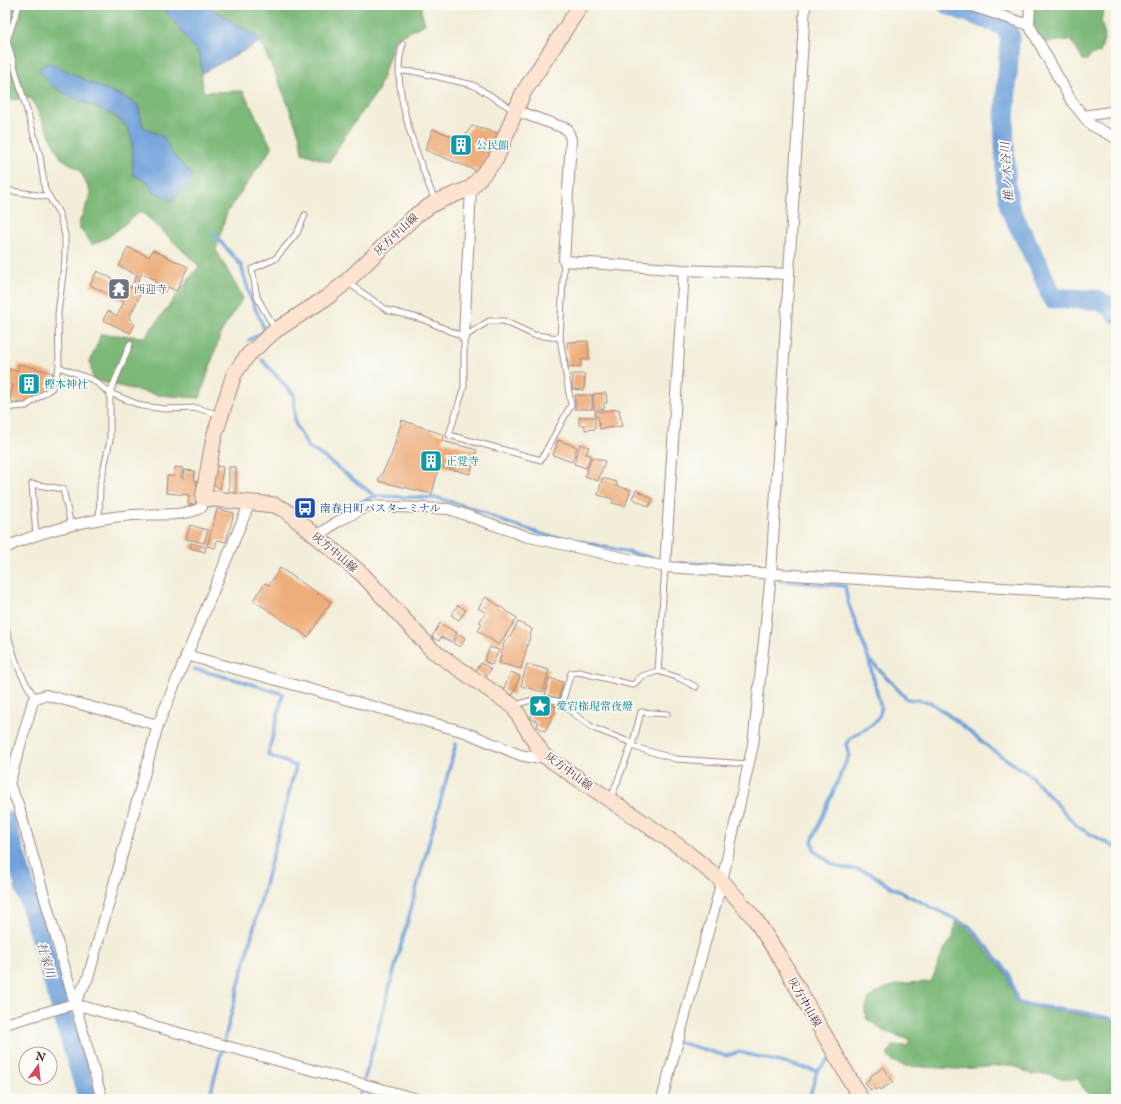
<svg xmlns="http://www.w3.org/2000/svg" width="1121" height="1104" font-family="'IM FELL English','Noto Serif JP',serif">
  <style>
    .forest { fill: #7bb878; stroke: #626c52; fill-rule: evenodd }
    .water { fill: #70a1da; stroke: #5d6082 }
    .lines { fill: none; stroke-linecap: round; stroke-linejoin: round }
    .stream { stroke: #70a1da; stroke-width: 3.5 }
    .river { stroke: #70a1da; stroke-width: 20 }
    .building { fill: #eeae7c }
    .lane-casing { stroke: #9e8682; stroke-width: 7 }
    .street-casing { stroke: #9e8682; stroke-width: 12 }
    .secondary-casing { stroke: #9e8682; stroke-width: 17 }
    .lane { stroke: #fff; stroke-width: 5 }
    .street { stroke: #fff; stroke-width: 10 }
    .secondary { stroke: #fde4d1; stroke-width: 15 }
    .labels { text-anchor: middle; stroke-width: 3.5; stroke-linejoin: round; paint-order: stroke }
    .culture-label { font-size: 11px; fill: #0d838f; stroke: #fdfcf7; text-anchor: start }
    .street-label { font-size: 11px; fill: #4a1f2b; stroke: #fdfcf7 }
    .worship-label { font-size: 11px; fill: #5b616d; stroke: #fdfcf7; text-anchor: start }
    .transit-label { font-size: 11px; fill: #164399; stroke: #fdfcf7; text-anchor: start }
    .water-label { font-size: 12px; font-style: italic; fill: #595371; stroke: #fdfcf7 }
  </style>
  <rect width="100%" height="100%" fill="#fdfcf7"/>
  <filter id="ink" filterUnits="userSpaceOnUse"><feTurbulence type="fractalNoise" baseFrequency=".025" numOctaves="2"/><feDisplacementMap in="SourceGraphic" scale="8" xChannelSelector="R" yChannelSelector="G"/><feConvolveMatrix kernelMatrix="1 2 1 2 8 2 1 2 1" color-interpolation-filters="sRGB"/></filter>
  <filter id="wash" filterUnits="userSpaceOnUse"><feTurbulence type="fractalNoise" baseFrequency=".012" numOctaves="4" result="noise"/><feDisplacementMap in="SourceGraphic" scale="16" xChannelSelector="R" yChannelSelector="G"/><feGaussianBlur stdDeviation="0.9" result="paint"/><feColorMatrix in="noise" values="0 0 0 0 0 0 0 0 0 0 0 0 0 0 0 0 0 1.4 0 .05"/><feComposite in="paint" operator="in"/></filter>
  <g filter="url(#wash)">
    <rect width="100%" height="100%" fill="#f3eed9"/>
    <!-- forest -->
    <g class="forest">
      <path d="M5,5H161L200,55L203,92L243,91L272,148L227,212L216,250L243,298L221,332L200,398L158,395L93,380L90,362L101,334L145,337L199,266L141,211L110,236L92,245L78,225L91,194L80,170L61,158L31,98L5,100ZM97,86L122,95L138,105L143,127L163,137L173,155L192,174L148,182L133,175L132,141L128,128L117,118Z"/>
      <polygon points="206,5 422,5 421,10 425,24 395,39 378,91 348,131 329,162 302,153 300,137 290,110 277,77 257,37"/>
      <polygon points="1023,5 1105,5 1101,21 1105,35 1100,53 1091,55 1087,60 1083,60 1071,40 1045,42 1039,36"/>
      <path d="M955,922L966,927L1005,972L1008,977L1016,1004L1114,1020L1116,1032V1099C1096,1099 1088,1098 1078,1079H1065L1048,1074L1032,1075L1013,1065L958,1069L905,1066L892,1061L888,1057V1053L894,1045L907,1046L910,1040L883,1031L866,1018L865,1011L869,998L883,989L904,983L931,982L944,950L953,938Z"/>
    </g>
    <!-- water -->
    <g class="water">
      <polygon points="161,5 206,5 257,37 260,42 202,73 200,55"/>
      <path d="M47,63C66,68 80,79 98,86C112,92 125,97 138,105L143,127L163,137L173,155L192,174L190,183L171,200L153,191L148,182L133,175C132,160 135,142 128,129C117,105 50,101 39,68Z"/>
    </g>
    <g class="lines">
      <!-- stream -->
      <g class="stream">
        <polyline points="213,233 241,265 250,296 265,331 249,340"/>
        <polyline points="262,360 294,395 295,423 308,447 324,457 375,496"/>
        <polyline points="340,511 375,496 438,498 475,509 505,522 548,536 570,539 653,558"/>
        <polyline points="680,563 756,565"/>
        <path d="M779,581L845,586L848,602L868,657L881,708C880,729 855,729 846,744L849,755L812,841L815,851L832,864L842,868L861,870L872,874L889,886L969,926L1008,972L1018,1003L1087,1013L1116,1020"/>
        <polyline points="868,658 907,699 930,702 958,722 991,749 1030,775 1078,827 1116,848"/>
        <polyline points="194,669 241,681 283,694 268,755 296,766 209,1099"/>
        <polyline points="668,1039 726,1056 739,1052 817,1071"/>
        <polyline points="359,1099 456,744"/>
        <polyline points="809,1099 817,1071 830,1059"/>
      </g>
      <!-- river -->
      <g class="river">
        <polyline points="948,5 999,24 1004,27 1010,36 1004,129 1006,185 1010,209 1039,266 1052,298 1098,300 1115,310 1116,314"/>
        <polyline points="5,820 88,1099"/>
      </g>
    </g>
    <g id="blocks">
      <!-- building -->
      <g class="building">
        <polygon points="472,126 501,134 480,172 425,150 433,129 462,140"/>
        <polygon points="128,247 149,257 153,250 188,267 176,291 168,287 165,292 153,286 156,280 142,273 135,287 142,291 129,318 135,325 130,333 103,320 108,311 117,316 124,302 90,285 97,271 131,288 137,275 119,266"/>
        <polygon points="588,341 589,359 581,360 581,366 568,367 567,342"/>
        <polygon points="19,364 53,373 48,390 26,405 9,400 13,385 5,383 5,368 17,371"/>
        <polygon points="573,374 585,374 584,390 572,389"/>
        <polygon points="606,393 607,403 604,403 604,409 594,410 593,394"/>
        <rect x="575" y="395" width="17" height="14"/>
        <polygon points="619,409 622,426 600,429 598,417 596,417 595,412"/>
        <polygon points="579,417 595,417 595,429 585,430 585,425 579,425"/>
        <polygon points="402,420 444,435 442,441 477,450 470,474 439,466 432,494 378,481 391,456"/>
        <polygon points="558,440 577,447 572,462 553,455"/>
        <polygon points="580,444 589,447 586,454 591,455 586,468 574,464"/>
        <polygon points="592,457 605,461 598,481 585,476"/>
        <polygon points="214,466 223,467 220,490 213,483"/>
        <polygon points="175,467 183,468 181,478 184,478 185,470 195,471 194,480 197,481 195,505 188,504 189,495 166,493 167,476 174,476"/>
        <rect x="229" y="467" width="7" height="28"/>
        <polygon points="602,478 617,482 616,486 631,490 625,506 612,503 613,499 598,495"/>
        <polygon points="636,490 653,499 649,507 632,498"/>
        <polygon points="217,509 234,513 226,542 217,540 215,548 207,546"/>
        <polygon points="190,525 208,530 204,543 186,539"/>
        <polygon points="191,543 206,547 205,552 190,548"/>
        <polygon points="280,568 331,602 308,637 253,600 265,583 269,585"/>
        <polygon points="486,597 517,618 499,645 478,631 482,624 479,622 486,613 478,608"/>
        <polygon points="458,605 466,610 459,620 451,615"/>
        <polygon points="518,622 532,629 521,669 499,663 504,643 510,637"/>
        <polygon points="440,623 457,633 451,642 441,637 439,641 432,637"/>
        <polygon points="459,634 465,638 460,647 453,643"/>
        <polygon points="490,647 499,650 492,665 484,661"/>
        <polygon points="481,663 491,669 485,678 475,671"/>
        <polygon points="527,664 549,670 543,692 521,686"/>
        <polygon points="511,672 520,676 513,695 503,691"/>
        <polygon points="549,678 563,682 559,698 545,695"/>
        <polygon points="543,704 549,704 557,707 545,731 537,727 538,722 530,718 536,706 541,708"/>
        <polygon points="884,1067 893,1082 880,1090 879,1088 875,1090 874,1088 870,1090 865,1082 870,1079 869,1077"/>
      </g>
    </g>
  </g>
  <g filter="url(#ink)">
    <use href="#blocks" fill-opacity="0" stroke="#9e8682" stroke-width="1"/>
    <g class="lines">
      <!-- lane casing -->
      <g class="lane-casing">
        <g id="lane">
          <path d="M403,44C388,86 419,160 435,201"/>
          <polyline points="400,71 417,72 473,85 514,110"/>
          <polyline points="5,191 6,190 49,197"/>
          <polyline points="347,282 387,310 422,319 464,337"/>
          <polyline points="275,329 257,297 252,269 275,259 297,233 305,215"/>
          <polyline points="464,337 464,387 449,435 541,460 571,405 560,338 564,261"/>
          <polyline points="464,337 489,321 504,321 534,335 560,338"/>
          <polyline points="59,367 93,380 110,393 142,406 165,409 197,408 220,415"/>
          <polyline points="5,410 13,407 26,406 52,388 59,367 58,313 65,259 65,235 59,213 45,190 40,156 7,41 19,5"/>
          <polyline points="99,520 100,486 110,440 110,393 130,344"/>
          <polyline points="5,534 8,547"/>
          <polyline points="36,536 32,484 63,489 71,526"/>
          <path d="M5,624C12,651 19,677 36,698"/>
          <polyline points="658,671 679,678 696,687"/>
          <polyline points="562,702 565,707 593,728 632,743"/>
          <path d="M514,706C534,698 541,697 562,702L571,673L579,672L633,685L642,676L658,671L665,567"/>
          <polyline points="632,746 641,712 667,714"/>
          <polyline points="611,798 631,746 676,759 749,764"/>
        </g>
      </g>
      <!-- street casing -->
      <g class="street-casing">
        <g id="street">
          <polyline points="969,5 1029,25 1072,102 1091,125 1116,138"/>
          <polyline points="1029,25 1030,5"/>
          <polyline points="517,111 567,129 571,139 564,261 684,270 789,274"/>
          <polyline points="1084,116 1116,111"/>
          <polyline points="464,337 471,188"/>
          <polyline points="315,534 323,532 337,522 368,506 449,509 525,536 665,567 1116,595"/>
          <path d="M5,548C39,531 95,518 133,515C154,513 185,518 202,507L203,498"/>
          <polyline points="665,567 684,270"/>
          <polyline points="186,655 465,732 520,755 535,758 543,755"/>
          <polyline points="5,780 9,784 18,804 102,1099"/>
          <polyline points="9,784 33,701 36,698 46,695 158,725"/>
          <polyline points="74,1004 88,978 158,725 250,502"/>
          <polyline points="5,1024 74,1004 417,1099"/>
          <polyline points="662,1099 722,881 753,745 771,574 805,5"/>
        </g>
      </g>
      <!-- secondary casing -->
      <g class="secondary-casing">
        <polyline id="secondary" points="581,5 523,93 496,159 471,188 436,202 416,215 346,282 329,296 276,330 248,355 234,374 214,437 203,498 274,505 285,510 363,575 432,650 513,706 543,755 680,847 722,881 755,919 781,959 861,1099"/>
      </g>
      <!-- lane -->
      <use href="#lane" class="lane"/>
      <!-- street -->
      <use href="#street" class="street"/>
      <!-- secondary -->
      <use href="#secondary" class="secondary"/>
    </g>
  </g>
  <!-- icons -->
  <defs>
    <g id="building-square" transform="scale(1.15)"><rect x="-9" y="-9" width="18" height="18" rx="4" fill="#0f9aa8" stroke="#fdfcf7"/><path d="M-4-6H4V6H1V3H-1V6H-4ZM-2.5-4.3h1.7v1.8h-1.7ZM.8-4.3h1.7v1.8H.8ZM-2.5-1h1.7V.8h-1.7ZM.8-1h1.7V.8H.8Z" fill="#fff"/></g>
    <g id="temple-square" transform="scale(1.15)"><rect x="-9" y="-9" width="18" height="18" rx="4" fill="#6b7280" stroke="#fdfcf7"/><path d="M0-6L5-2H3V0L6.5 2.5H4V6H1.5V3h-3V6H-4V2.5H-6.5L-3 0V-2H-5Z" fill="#fff"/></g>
    <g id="bus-square" transform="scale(1.15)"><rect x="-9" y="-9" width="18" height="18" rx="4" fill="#1a4fb4" stroke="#fdfcf7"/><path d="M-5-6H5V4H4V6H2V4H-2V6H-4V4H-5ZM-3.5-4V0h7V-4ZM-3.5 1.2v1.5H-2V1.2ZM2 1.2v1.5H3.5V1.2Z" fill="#fff"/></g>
    <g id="sight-square" transform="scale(1.15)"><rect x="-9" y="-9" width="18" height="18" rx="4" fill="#0f9aa8" stroke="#fdfcf7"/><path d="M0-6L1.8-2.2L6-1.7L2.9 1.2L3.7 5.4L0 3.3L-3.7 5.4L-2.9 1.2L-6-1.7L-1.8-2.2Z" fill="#fff"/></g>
  </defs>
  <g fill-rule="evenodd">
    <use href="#building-square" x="461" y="145"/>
    <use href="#temple-square" x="119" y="289"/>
    <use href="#building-square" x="29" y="384"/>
    <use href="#building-square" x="431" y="461"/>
    <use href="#bus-square" x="305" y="508"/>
    <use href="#sight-square" x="540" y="706"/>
  </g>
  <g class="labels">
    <!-- culture labels -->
    <g class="culture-label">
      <text x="476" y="149">公民館</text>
      <text x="44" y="388">樫本神社</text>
      <text x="446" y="465">正覚寺</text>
      <text x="556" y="710">愛宕権現常夜燈</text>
    </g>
    <!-- street labels -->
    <g class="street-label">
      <text transform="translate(396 234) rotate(-43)" y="4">灰方中山線</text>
      <text transform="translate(335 552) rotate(40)" y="4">灰方中山線</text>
      <text transform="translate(569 771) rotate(36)" y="4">灰方中山線</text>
      <text transform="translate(805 1002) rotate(60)" y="4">灰方中山線</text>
    </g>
    <!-- worship labels -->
    <g class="worship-label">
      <text x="134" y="293">西迎寺</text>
    </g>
    <!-- transit labels -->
    <g class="transit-label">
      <text x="320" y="512">南春日町バスターミナル</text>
    </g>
    <!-- water labels -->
    <g class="water-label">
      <text transform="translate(1007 172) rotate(-94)" y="4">椎ノ木谷川</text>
      <text transform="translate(46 960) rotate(73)" y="4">社家川</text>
    </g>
  </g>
  <!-- margin -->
  <rect width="1121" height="1104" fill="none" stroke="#fdfcf7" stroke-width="20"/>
  <!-- north arrow -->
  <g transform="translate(38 1066) rotate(15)"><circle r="19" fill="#fdfcf7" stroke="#b5a4a5"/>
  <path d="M0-3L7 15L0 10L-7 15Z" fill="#d1495b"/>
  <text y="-6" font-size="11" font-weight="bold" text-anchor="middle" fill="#4a1f2b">N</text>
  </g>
</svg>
